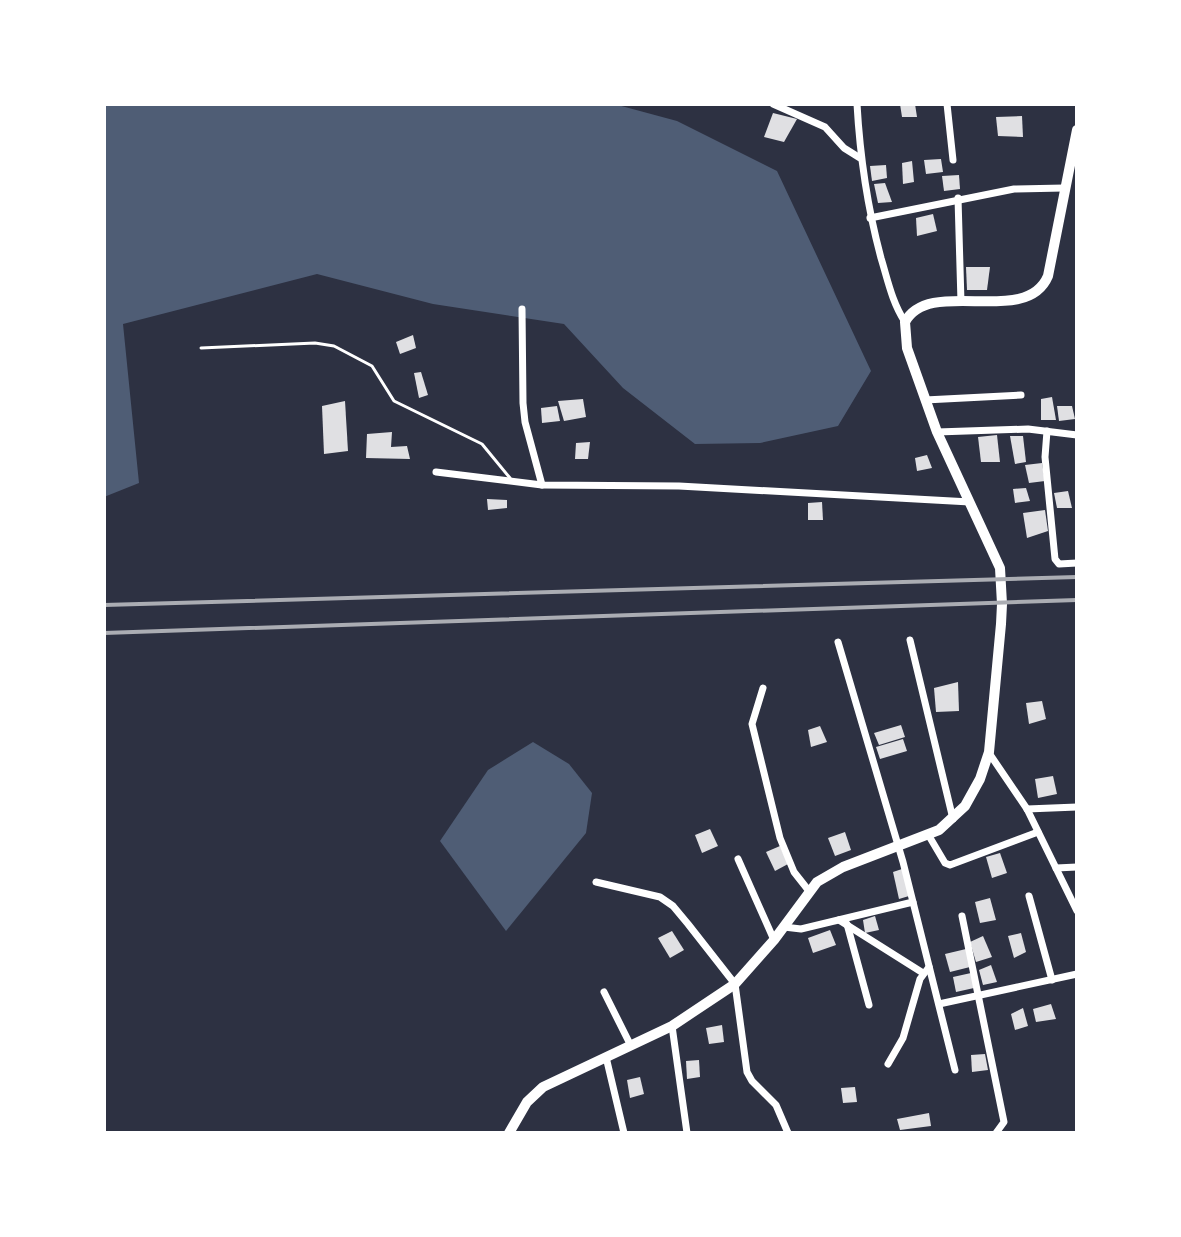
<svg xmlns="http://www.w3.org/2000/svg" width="1181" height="1237" font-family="'Fira Sans',sans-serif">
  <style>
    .water { fill: #4f5d75 }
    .building { fill: #e0e0e3 }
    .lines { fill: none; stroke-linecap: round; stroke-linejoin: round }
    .service { stroke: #fff; stroke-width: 3 }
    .minor { stroke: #fff; stroke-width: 7 }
    .secondary { stroke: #fff; stroke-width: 10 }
    .rail { stroke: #abadb3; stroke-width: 4 }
  </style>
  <rect width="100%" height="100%" fill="#2d3142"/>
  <!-- water -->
  <g class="water">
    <polygon points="104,104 614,104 677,121 777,171 871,371 838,426 760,443 695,444 623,388 564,324 433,304 317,274 123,324 139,483 104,497"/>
    <polygon points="533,742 569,764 592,793 586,833 506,931 440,841 488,770"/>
  </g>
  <!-- building -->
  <g class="building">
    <polygon points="900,104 915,104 917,117 902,117"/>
    <polygon points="773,113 797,119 784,142 764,137"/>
    <polygon points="1022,116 1023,137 998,136 996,117"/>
    <polygon points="941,159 943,172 926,174 924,160"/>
    <polygon points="912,161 914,182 903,184 902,163"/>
    <polygon points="886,165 887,178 872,181 870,166"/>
    <polygon points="959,175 960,189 944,191 942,176"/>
    <polygon points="885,183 892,202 878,203 874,184"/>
    <polygon points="933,214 937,231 917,236 916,218"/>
    <polygon points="966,267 990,267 987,290 967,290"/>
    <polygon points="413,335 416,348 400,354 396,342"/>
    <polygon points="421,372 428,395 419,398 414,373"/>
    <polygon points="1052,397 1056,420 1041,420 1041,399"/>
    <polygon points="583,399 586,417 564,421 558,401"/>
    <polygon points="345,401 348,451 324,454 322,406"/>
    <polygon points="557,406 560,421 542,423 541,408"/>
    <polygon points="1057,406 1072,406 1075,419 1059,421"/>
    <polygon points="392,432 391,447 407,446 410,459 366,458 367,434"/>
    <polygon points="997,435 1000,462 981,462 978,437"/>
    <polygon points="1010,436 1023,436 1026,462 1015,464"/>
    <polygon points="590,442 588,459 575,459 576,443"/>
    <polygon points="927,455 932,468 917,471 915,458"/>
    <polygon points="1042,463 1045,481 1029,483 1025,465"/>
    <polygon points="1026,488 1030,501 1015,503 1013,489"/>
    <polygon points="1068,491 1072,508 1057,508 1054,493"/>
    <polygon points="487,499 507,500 507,508 488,510"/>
    <polygon points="822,502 823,520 808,520 808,503"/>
    <polygon points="1045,510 1048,531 1027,538 1023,513"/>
    <polygon points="958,682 959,711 936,712 934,688"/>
    <polygon points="1042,701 1046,719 1029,724 1026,703"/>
    <polygon points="901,725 905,737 879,745 874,733"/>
    <polygon points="820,726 827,742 811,747 808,730"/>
    <polygon points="903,739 907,751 880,759 876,747"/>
    <polygon points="1053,776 1057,794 1038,798 1035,779"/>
    <polygon points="710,829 718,846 702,853 695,835"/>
    <polygon points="845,832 851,850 835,856 828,838"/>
    <polygon points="780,846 788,864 775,871 766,852"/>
    <polygon points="1000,853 1007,873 992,878 986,857"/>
    <polygon points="902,869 909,896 899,899 893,872"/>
    <polygon points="990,898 996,920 980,923 975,902"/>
    <polygon points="875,916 879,930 865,933 863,920"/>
    <polygon points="830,930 836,945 813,953 808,938"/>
    <polygon points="672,931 684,950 670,958 658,938"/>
    <polygon points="1021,933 1026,952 1014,958 1008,936"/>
    <polygon points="983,936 992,957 976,962 970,942"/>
    <polygon points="966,949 970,967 950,972 945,954"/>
    <polygon points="991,965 997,982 983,985 979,970"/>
    <polygon points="971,973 974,988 956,992 953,977"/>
    <polygon points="1051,1004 1056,1019 1036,1022 1033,1009"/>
    <polygon points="1023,1008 1028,1026 1015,1030 1011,1014"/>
    <polygon points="722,1025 724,1042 709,1044 706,1028"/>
    <polygon points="985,1054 988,1070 972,1072 971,1055"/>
    <polygon points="699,1060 700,1077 687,1079 686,1061"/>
    <polygon points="640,1077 644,1094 630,1098 627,1080"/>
    <polygon points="855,1087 857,1102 843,1103 841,1088"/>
    <polygon points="929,1113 931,1126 900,1130 897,1119"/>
  </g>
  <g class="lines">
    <!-- service -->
    <polyline class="service" points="201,348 315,343 334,346 372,366 394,401 482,444 510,478"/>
    <!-- minor -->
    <g class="minor">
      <polyline points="773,104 825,127 844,148 860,158"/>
      <path d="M857,104C860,157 867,206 881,258C888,281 892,302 905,322"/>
      <polyline points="947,104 953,160"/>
      <polyline points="958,198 961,302"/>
      <polyline points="870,218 1014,189 1064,188"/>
      <polyline points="522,309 523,403 525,422 542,485"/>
      <polyline points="925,400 1021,395"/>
      <polyline points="1047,431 1045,457 1055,559 1059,564 1077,563"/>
      <polyline points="937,432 1028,429 1077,435"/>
      <polyline points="436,472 542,485 679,486 970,502"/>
      <polyline points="910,640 953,819"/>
      <polyline points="838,642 903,862 955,1070"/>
      <polyline points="763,688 752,724 780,838 794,872 809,891"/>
      <polyline points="989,753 1027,809 1077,911"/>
      <polyline points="1027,809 1077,807"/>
      <polyline points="929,836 945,863 950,865 1038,832"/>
      <polyline points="738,859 774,940"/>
      <polyline points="1056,868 1077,867"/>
      <polyline points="596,882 660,897 673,906 688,924 735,984 747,1072 752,1081 776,1105 788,1133"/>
      <polyline points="1029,896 1052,980"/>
      <polyline points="962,916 1004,1122 996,1133"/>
      <polyline points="839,920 923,973"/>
      <polyline points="847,924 869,1005"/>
      <polyline points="784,927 801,929 913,902"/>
      <polyline points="604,992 631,1046"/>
      <polyline points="939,1004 1077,974"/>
      <polyline points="672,1026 687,1133"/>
      <polyline points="606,1057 624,1133"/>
      <polyline points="888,1064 903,1038 920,979 929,967"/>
    </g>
    <!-- secondary -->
    <path class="secondary" d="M509,1133L527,1102L543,1087L672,1026L735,984L774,940L817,882L843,867L939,830L965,806L980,779L989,752L1001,624L1002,604L1000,568L937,432L907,348L905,322C930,276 1026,328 1048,276L1077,130"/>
    <!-- rail -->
    <g class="rail">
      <polyline points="104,605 1077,577"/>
      <polyline points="104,633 1077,600"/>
    </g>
  </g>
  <!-- border -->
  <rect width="1181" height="1237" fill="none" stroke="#ffffff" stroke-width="212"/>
</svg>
